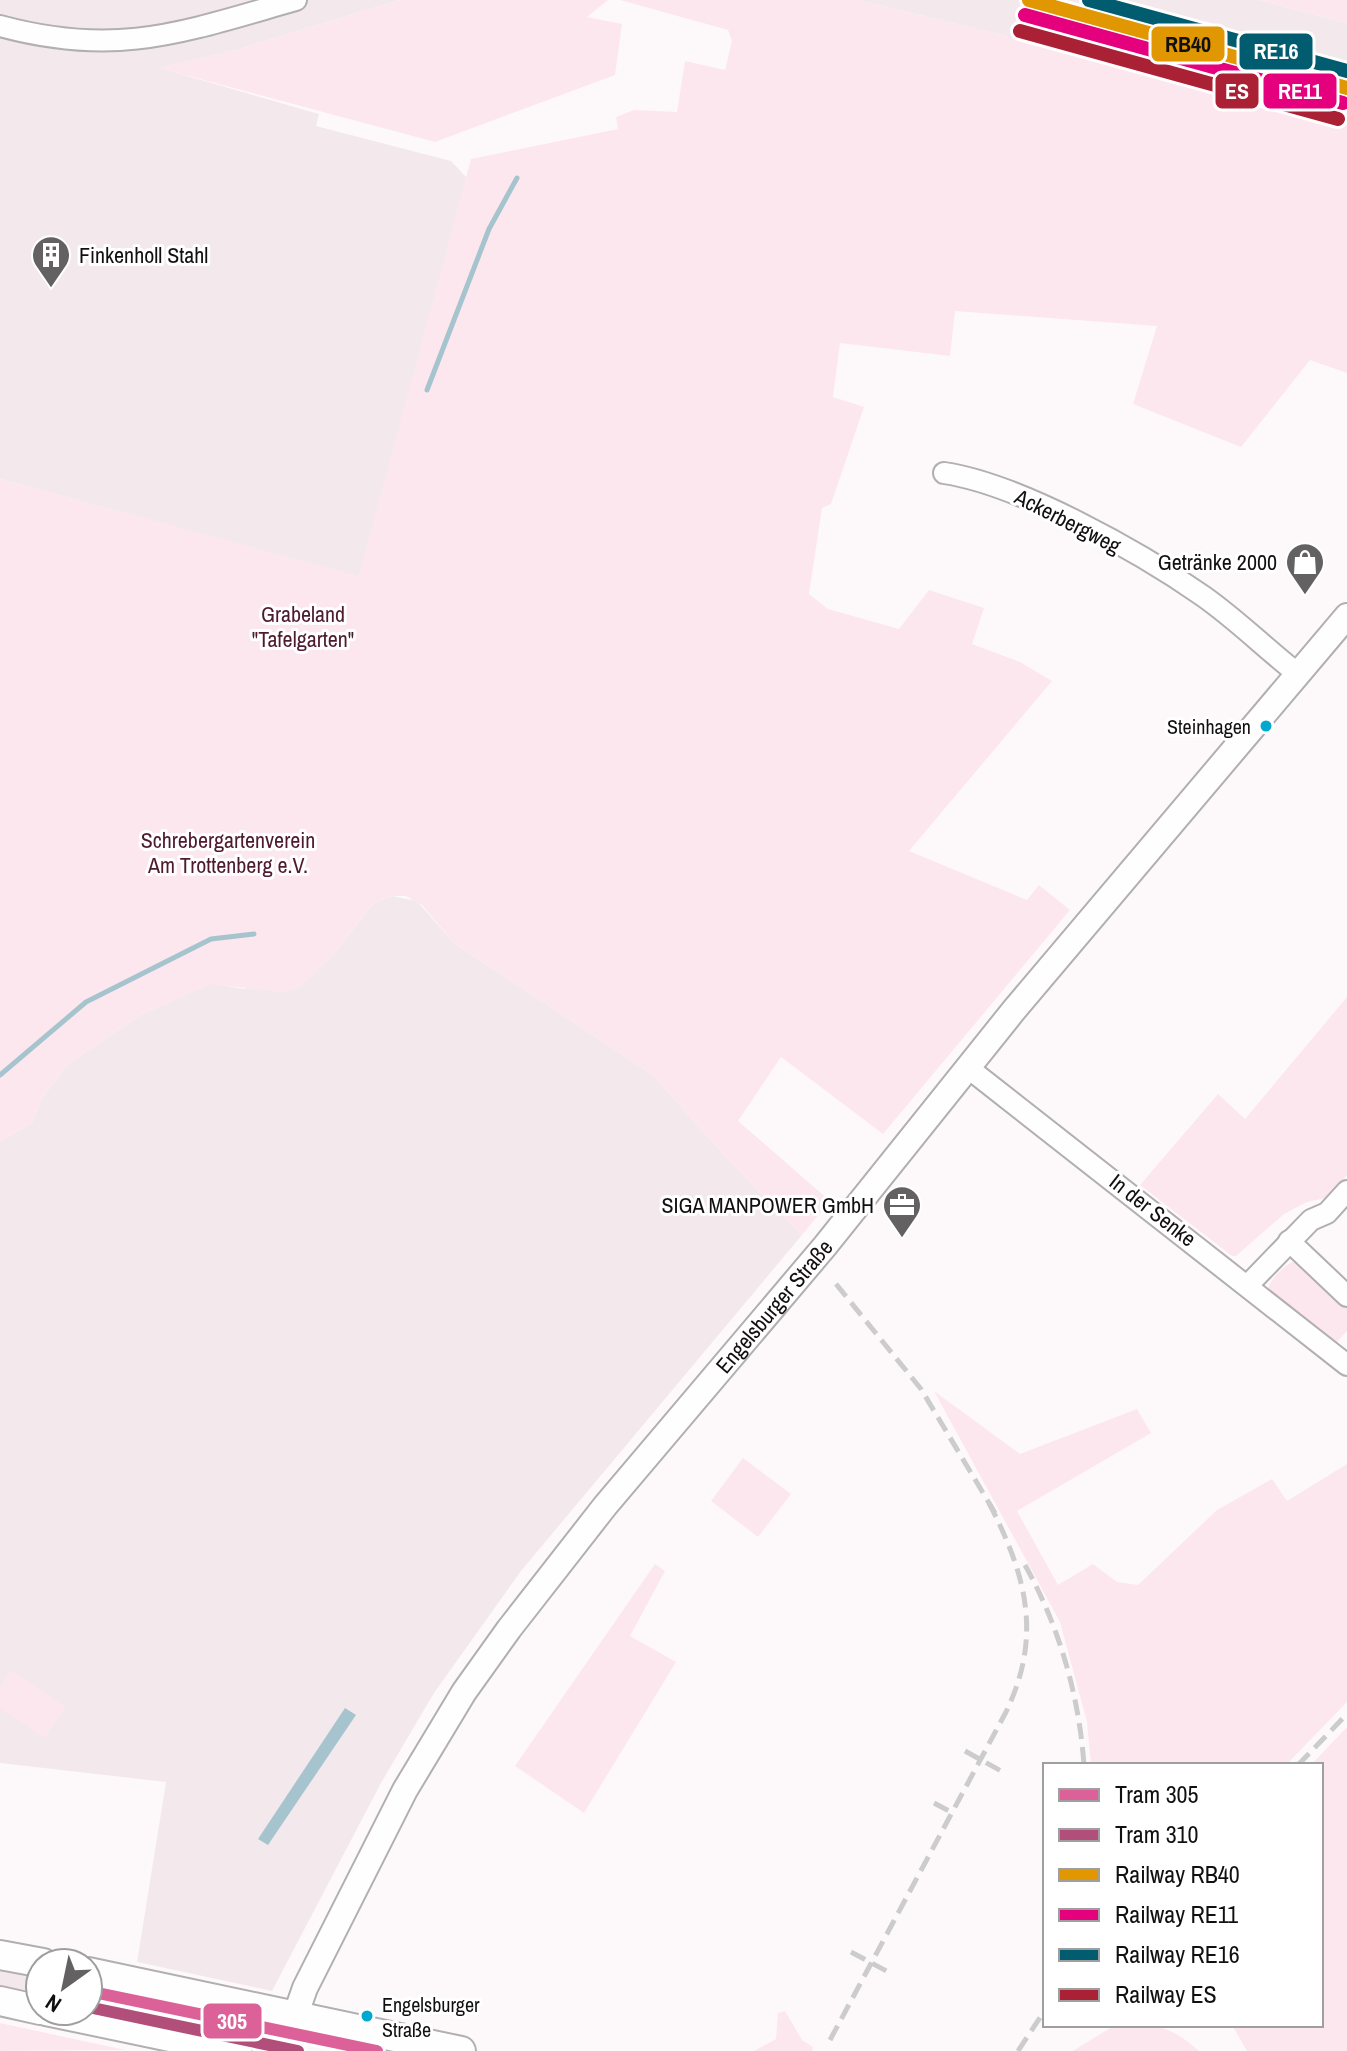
<svg xmlns="http://www.w3.org/2000/svg" width="1347" height="2051" font-family="'Archivo Narrow',sans-serif">
  <style>
    .built { fill: #f3e9ed }
    .green { fill: #fde7ee }
    .water { fill: #a6c4ce }
    .lines { fill: none; stroke-linecap: round; stroke-linejoin: round }
    .stream { stroke: #a6c4ce; stroke-width: 5 }
    .minor-casing { stroke: #b1afb0; stroke-width: 24 }
    .tertiary-casing { stroke: #b1afb0; stroke-width: 28 }
    .secondary-casing { stroke: #b1afb0; stroke-width: 32 }
    .minor { stroke: #fffefe; stroke-width: 20 }
    .tertiary { stroke: #fffefe; stroke-width: 24 }
    .secondary { stroke: #fffefe; stroke-width: 28 }
    .rail { stroke: #cdcccc; stroke-width: 5; stroke-dasharray: 16 8; stroke-linecap: butt }
    .rail-1-casing { stroke: #fff; stroke-width: 20 }
    .rail-2-casing { stroke: #fff; stroke-width: 20 }
    .rail-3-casing { stroke: #fff; stroke-width: 20 }
    .rail-4-casing { stroke: #fff; stroke-width: 20 }
    .rail-1 { stroke: #e09702; stroke-width: 14 }
    .rail-2 { stroke: #e5007d; stroke-width: 14 }
    .rail-3 { stroke: #005c6e; stroke-width: 14 }
    .rail-4 { stroke: #aa2135; stroke-width: 14 }
    .tram-1-casing { stroke: #fff; stroke-width: 18 }
    .tram-2-casing { stroke: #fff; stroke-width: 18 }
    .tram-1 { stroke: #db6198; stroke-width: 12 }
    .tram-2 { stroke: #b14e7a; stroke-width: 12 }
    .bus-dot { fill: #00a9ce; stroke: #fff; stroke-width: 3 }
    .labels { text-anchor: middle; stroke-width: 6; stroke-linejoin: round; paint-order: stroke }
    .bus-label { font-size: 20px; fill: #110f10; stroke: #fff; text-anchor: end }
    .poi-label { font-size: 22px; fill: #110f10; stroke: #fff; text-anchor: end }
    .street-label { font-size: 22px; fill: #110f10; stroke: #fff }
    .park-label { font-size: 22px; fill: #4e1a2e; stroke: #fff }
    .line-badge { stroke: #fff; stroke-width: 3 }
    .badge-label { font-size: 22px; text-anchor: middle; font-weight: bold; fill: #fff }
    .pale-badge-label { font-size: 22px; text-anchor: middle; font-weight: bold; fill: #111 }
  </style>
  <rect width="100%" height="100%" fill="#fdf9fb"/>
  <!-- built -->
  <g class="built">
    <polygon points="0,0 400,0 236,50 160,68 319,114 316,126 451,161 468,179 359,577 0,479"/>
    <polygon points="857,0 1259,0 1347,23 1347,118"/>
    <polygon points="392,896 417,901 454,943 653,1075 726,1157 802,1235 521,1571 434,1693 381,1783 272,1991 137,1962 166,1782 0,1763 0,1141 32,1123 42,1098 68,1064 140,1015 211,983 244,989 327,962 373,904"/>
    <polygon points="0,1969 40,1977 40,1993 0,1986"/>
    <polygon points="88,1984 258,2020 254,2036 88,2002"/>
  </g>
  <!-- green -->
  <g class="green">
    <polygon points="400,0 608,0 587,17 622,24 615,75 435,142 159,68 236,50"/>
    <polygon points="620,0 857,0 1347,118 1347,373 1310,360 1241,447 1133,404 1157,326 955,311 950,356 840,343 833,397 864,407 831,504 822,508 809,594 828,609 899,629 929,590 984,608 972,644 1020,662 1052,681 909,851 1027,900 1039,885 1070,910 883,1134 781,1057 738,1121 830,1201 802,1235 726,1157 653,1075 454,943 422,905 406,896 392,896 373,904 327,962 301,987 281,992 211,984 140,1015 68,1064 42,1098 32,1123 0,1141 0,479 359,576 471,159 618,129 616,117 634,110 677,112 685,61 725,70 732,41 728,30"/>
    <polygon points="1259,0 1347,0 1347,23"/>
    <polygon points="1347,997 1347,1175 1326,1198 1307,1202 1284,1214 1236,1256 1232,1256 1140,1185 1218,1094 1245,1119"/>
    <path d="M1300,1259L1347,1302V1331L1335,1344L1267,1293C1269,1279 1286,1262 1300,1259Z"/>
    <polygon points="934,1391 1020,1454 1137,1409 1151,1433 1017,1511 1058,1585 1093,1564 1117,1582 1138,1585 1217,1510 1272,1479 1287,1501 1347,1464 1347,1702 1286,1765 1091,1765 1087,1722 1060,1622"/>
    <polygon points="743,1458 791,1494 758,1537 711,1501"/>
    <polygon points="655,1564 665,1571 630,1636 676,1662 584,1813 515,1766"/>
    <polygon points="11,1670 66,1707 44,1738 0,1708 0,1687"/>
    <polygon points="1347,1727 1347,2051 1247,2051 1232,2025 1321,2025 1321,1765 1311,1765"/>
    <polygon points="785,2011 802,2040 813,2047 812,2051 754,2051 776,2039 778,2013"/>
    <polygon points="0,2023 125,2050 0,2051"/>
    <path d="M1115,2025C1156,2025 1167,2023 1199,2051H1073Z"/>
  </g>
  <!-- water -->
  <polygon class="water" points="345,1708 356,1715 268,1845 258,1839"/>
  <g class="lines">
    <!-- stream -->
    <g class="stream">
      <polyline points="427,390 489,229 517,178"/>
      <polyline points="0,1075 86,1002 211,939 254,934"/>
    </g>
    <!-- minor casing -->
    <g class="minor-casing">
      <g id="minor">
        <path d="M0,26C118,58 183,32 296,0"/>
        <path d="M944,473C1019,484 1140,552 1203,596C1236,619 1266,649 1298,674"/>
        <polyline points="967,1067 1347,1365"/>
        <polyline points="1289,1241 1347,1296"/>
        <polyline points="1248,1285 1311,1220 1327,1213 1347,1191"/>
      </g>
    </g>
    <!-- tertiary casing -->
    <g class="tertiary-casing">
      <g id="tertiary">
        <path id="s1" d="M283,2051L305,1988L405,1790L464,1692L509,1629L605,1506L825,1246L1014,1010L1347,616"/>
      </g>
    </g>
    <!-- secondary casing -->
    <g class="secondary-casing">
      <g id="secondary">
        <polyline points="0,1955 43,1963"/>
        <polyline points="88,1972 461,2051"/>
        <polyline points="0,2001 40,2010"/>
        <polyline points="46,2011 237,2051"/>
      </g>
    </g>
    <!-- minor -->
    <use href="#minor" class="minor"/>
    <!-- tertiary -->
    <use href="#tertiary" class="tertiary"/>
    <!-- secondary -->
    <use href="#secondary" class="secondary"/>
    <!-- rail -->
    <g class="rail">
      <polyline points="836,1284 921,1389 995,1513"/>
      <path d="M1025,1565C1059,1626 1079,1695 1084,1765"/>
      <polyline points="965,1751 1001,1771"/>
      <polyline points="1298,1765 1347,1714"/>
      <polyline points="934,1803 955,1814"/>
      <polyline points="851,1952 892,1974"/>
      <path d="M830,2040L1006,1712C1043,1635 1026,1575 989,1503"/>
      <polyline points="1018,2051 1045,2010"/>
    </g>
    <!-- rail-1 casing -->
    <g class="rail-1-casing">
      <polyline id="rail-1" points="1029,0 1347,88"/>
    </g>
    <!-- rail-2 casing -->
    <g class="rail-2-casing">
      <polyline id="rail-2" points="1025,15 1343,103"/>
    </g>
    <!-- rail-3 casing -->
    <g class="rail-3-casing">
      <polyline id="rail-3" points="1089,0 1347,71"/>
    </g>
    <!-- rail-4 casing -->
    <g class="rail-4-casing">
      <polyline id="rail-4" points="1020,31 1338,119"/>
    </g>
    <!-- rail-1 -->
    <use href="#rail-1" class="rail-1"/>
    <!-- rail-2 -->
    <use href="#rail-2" class="rail-2"/>
    <!-- rail-3 -->
    <use href="#rail-3" class="rail-3"/>
    <!-- rail-4 -->
    <use href="#rail-4" class="rail-4"/>
    <!-- tram-1 casing -->
    <g class="tram-1-casing">
      <polyline id="tram-1" points="88,1991 377,2051"/>
    </g>
    <!-- tram-2 casing -->
    <g class="tram-2-casing">
      <polyline id="tram-2" points="88,2007 298,2051"/>
    </g>
    <!-- tram-1 -->
    <use href="#tram-1" class="tram-1"/>
    <!-- tram-2 -->
    <use href="#tram-2" class="tram-2"/>
  </g>
  <!-- icons -->
  <defs>
    <g id="building-pin" transform="scale(2)"><path d="M0 17L-7.5 6A9.5 9.5 0 1 1 7.5 6Z" fill="#646162" stroke="#fff"/><path d="M-4-6H4V6H1V3H-1V6H-4ZM-2.5-4.3h1.7v1.8h-1.7ZM.8-4.3h1.7v1.8H.8ZM-2.5-1h1.7V.8h-1.7ZM.8-1h1.7V.8H.8Z" fill="#fff"/></g>
    <g id="shop-pin" transform="scale(2)"><path d="M0 17L-7.5 6A9.5 9.5 0 1 1 7.5 6Z" fill="#646162" stroke="#fff"/><path d="M-5-2.5h2.3a2.7 3.5 0 0 1 5.4 0H5L5.5 6h-11ZM-1.5-2.5h3a1.5 2.3 0 0 0-3 0Z" fill="#fff"/></g>
    <g id="office-pin" transform="scale(2)"><path d="M0 17L-7.5 6A9.5 9.5 0 1 1 7.5 6Z" fill="#646162" stroke="#fff"/><path d="M-6-3h4V-5.5h4V-3h4V5H-6ZM-1-4.5V-3h2v-1.5ZM-6 0V1H6V0Z" fill="#fff"/></g>
  </defs>
  <g fill-rule="evenodd">
    <use href="#building-pin" x="51" y="255"/>
    <use href="#shop-pin" x="1305" y="562"/>
    <use href="#office-pin" x="902" y="1205"/>
  </g>
  <!-- markers -->
  <g class="bus-dot">
    <circle cx="1266" cy="726" r="7"/>
    <circle cx="367" cy="2016" r="7"/>
  </g>
  <g class="labels">
    <!-- bus labels -->
    <g class="bus-label">
      <text x="1251" y="734">Steinhagen</text>
      <text x="382" y="2012" text-anchor="start">Engelsburger<tspan x="382" dy="25">Straße</tspan></text>
    </g>
    <!-- poi labels -->
    <g class="poi-label">
      <text x="79" y="263" text-anchor="start">Finkenholl Stahl</text>
      <text x="1277" y="570">Getränke 2000</text>
      <text x="874" y="1213">SIGA MANPOWER GmbH</text>
    </g>
    <!-- street labels -->
    <g class="street-label">
      <text transform="translate(1068 521) rotate(27)" y="8">Ackerbergweg</text>
      <text transform="translate(1153 1210) rotate(38)" y="8">In der Senke</text>
      <text dy="8" stroke="none"><textPath href="#s1" startOffset="898">Engelsburger Straße</textPath></text>
    </g>
    <!-- park labels -->
    <g class="park-label">
      <text x="303" y="622">Grabeland<tspan x="303" dy="25">"Tafelgarten"</tspan></text>
      <text x="228" y="848">Schrebergartenverein<tspan x="228" dy="25">Am Trottenberg e.V.</tspan></text>
    </g>
  </g>
  <g class="line-badge">
    <rect x="1150" y="25" width="76" height="38" rx="8" fill="#e09702"/>
    <rect x="1238" y="32" width="76" height="39" rx="8" fill="#005c6e"/>
    <rect x="1214" y="72" width="46" height="38" rx="8" fill="#aa2135"/>
    <rect x="1262" y="72" width="76" height="38" rx="8" fill="#e5007d"/>
    <rect x="202" y="2002" width="61" height="38" rx="8" fill="#db6198"/>
  </g>
  <g class="badge-label">
    <text x="1276" y="59">RE16</text>
    <text x="1237" y="99">ES</text>
    <text x="1300" y="99">RE11</text>
    <text x="232" y="2029">305</text>
  </g>
  <g class="pale-badge-label">
    <text x="1188" y="52">RB40</text>
  </g>
  <!-- legend -->
  <rect x="1043" y="1763" width="280" height="264" fill="#ffffff" stroke="#a09f9f" stroke-width="2"/>
  <rect x="1059" y="1789" width="40" height="12" fill="#db6198" stroke="#a09f9f" stroke-width="2"/>
  <text x="1115" y="1803" font-size="24" fill="#110f10">Tram 305</text>
  <rect x="1059" y="1829" width="40" height="12" fill="#b14e7a" stroke="#a09f9f" stroke-width="2"/>
  <text x="1115" y="1843" font-size="24" fill="#110f10">Tram 310</text>
  <rect x="1059" y="1869" width="40" height="12" fill="#e09702" stroke="#a09f9f" stroke-width="2"/>
  <text x="1115" y="1883" font-size="24" fill="#110f10">Railway RB40</text>
  <rect x="1059" y="1909" width="40" height="12" fill="#e5007d" stroke="#a09f9f" stroke-width="2"/>
  <text x="1115" y="1923" font-size="24" fill="#110f10">Railway RE11</text>
  <rect x="1059" y="1949" width="40" height="12" fill="#005c6e" stroke="#a09f9f" stroke-width="2"/>
  <text x="1115" y="1963" font-size="24" fill="#110f10">Railway RE16</text>
  <rect x="1059" y="1989" width="40" height="12" fill="#aa2135" stroke="#a09f9f" stroke-width="2"/>
  <text x="1115" y="2003" font-size="24" fill="#110f10">Railway ES</text>
  <!-- north arrow -->
  <g transform="translate(64 1987) rotate(213)"><circle r="38" fill="#ffffff" stroke="#a09f9f" stroke-width="2"/>
  <path d="M0-6L14 30L0 20L-14 30Z" fill="#646162"/>
  <text y="-12" font-size="22" font-weight="bold" text-anchor="middle" fill="#110f10">N</text>
  </g>
</svg>
